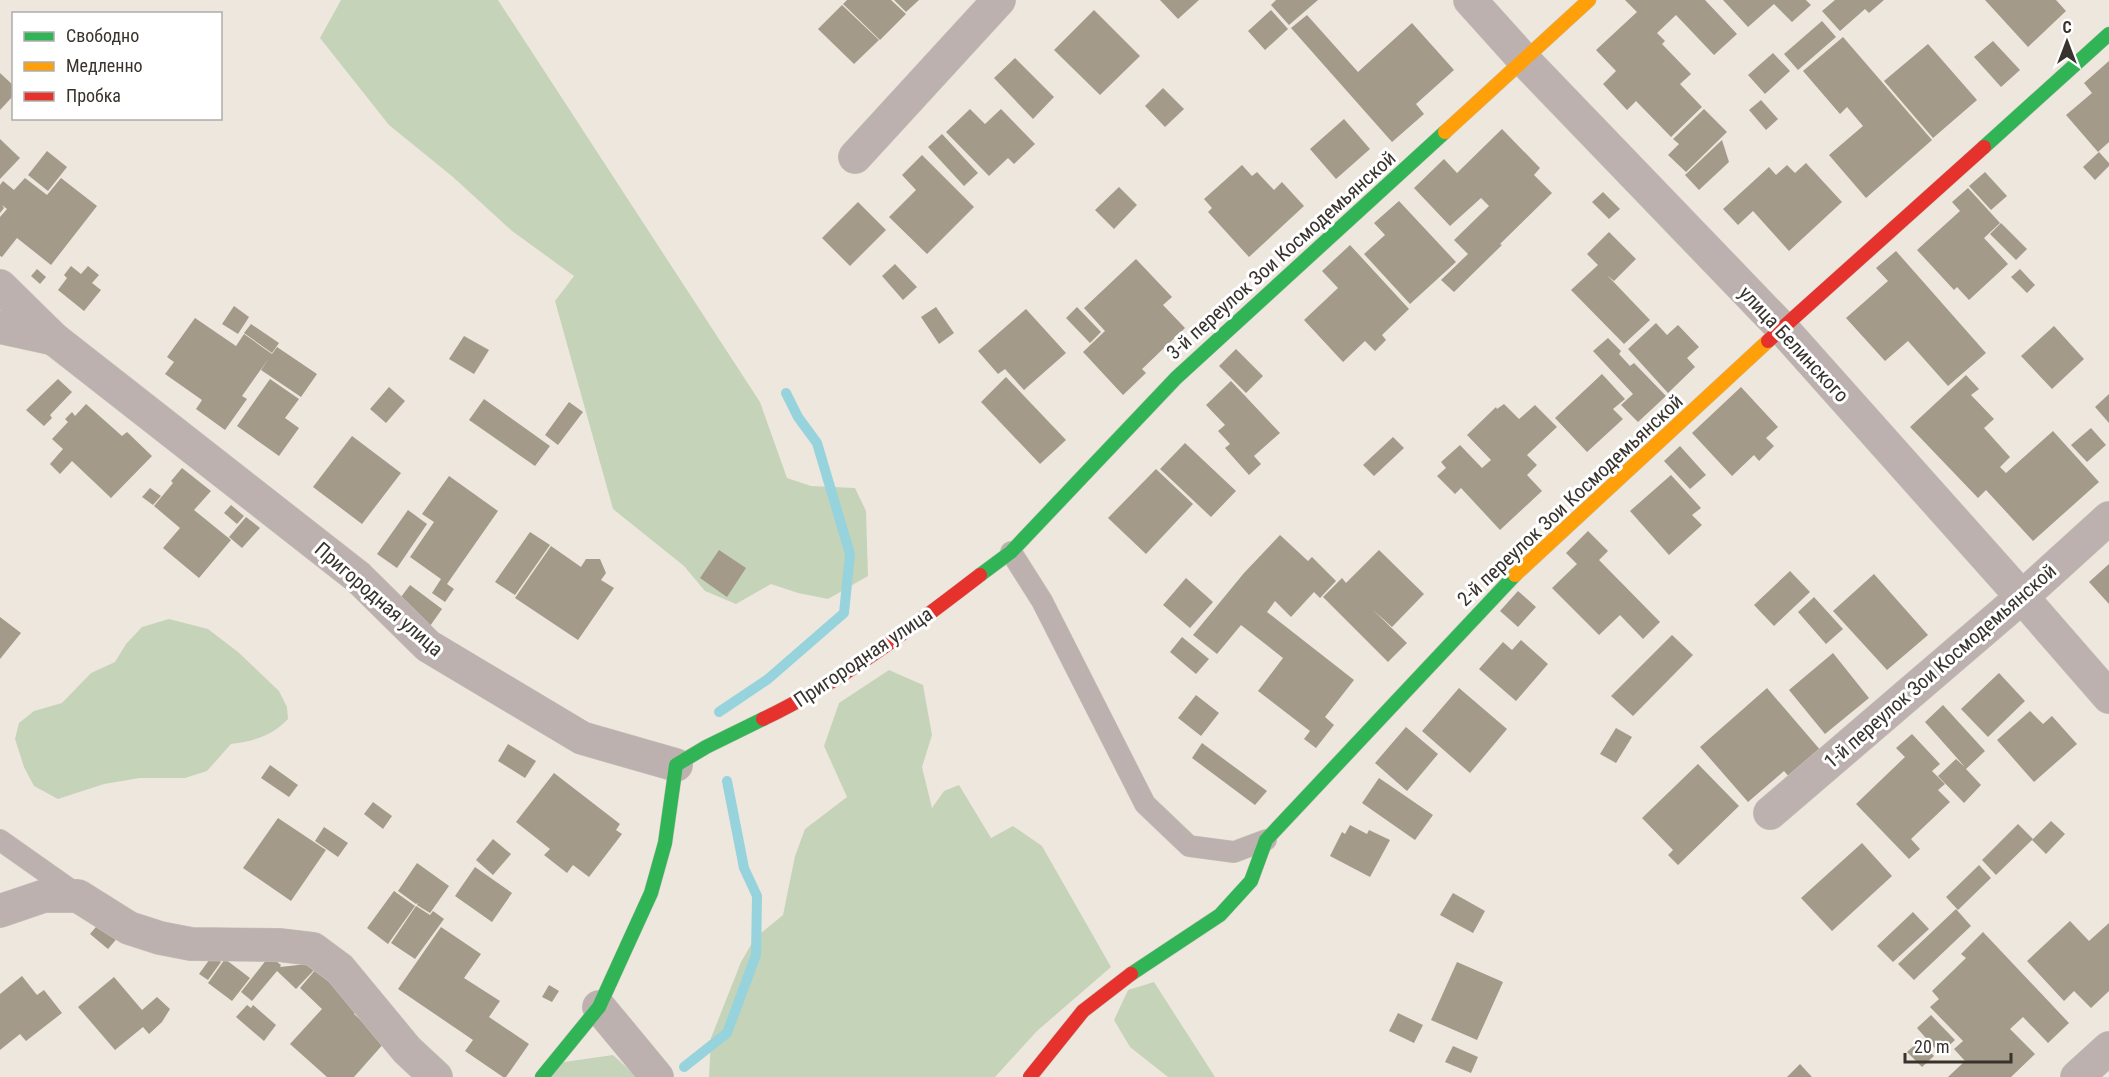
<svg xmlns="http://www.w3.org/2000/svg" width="2109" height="1077" font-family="'Roboto Condensed',sans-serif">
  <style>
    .green { fill: #c5d4b9 }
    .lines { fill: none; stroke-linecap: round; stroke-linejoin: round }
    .stream { stroke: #97d3dc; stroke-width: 10 }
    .building { fill: #a49a8a }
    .lane-casing { stroke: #c8c2bb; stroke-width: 22 }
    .street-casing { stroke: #c8c2bb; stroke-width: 34 }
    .fast-casing { stroke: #c8c2bb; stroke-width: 15 }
    .slow-casing { stroke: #c8c2bb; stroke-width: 15 }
    .jam-casing { stroke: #c8c2bb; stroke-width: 15 }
    .lane { stroke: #bdb1b0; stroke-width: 21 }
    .street { stroke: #bdb1b0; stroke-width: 33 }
    .fast { stroke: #30b455; stroke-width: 14 }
    .slow { stroke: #ff9f0a; stroke-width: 14 }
    .jam { stroke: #e5322d; stroke-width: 14 }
    .labels { text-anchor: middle; stroke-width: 6; stroke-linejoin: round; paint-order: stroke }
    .street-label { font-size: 20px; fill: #38332d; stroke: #fff }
  </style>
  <rect width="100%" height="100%" fill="#eee7dd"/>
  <!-- green -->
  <g class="green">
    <polygon points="341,0 498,0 760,402 787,478 811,486 855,488 866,511 868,576 828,599 798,593 771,584 736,604 705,591 684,566 613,509 555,301 574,276 512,231 453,177 389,125 320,38"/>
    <path d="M169,619L208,629L238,652L279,691L287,707L288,719C272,736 254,741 231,744L207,771L185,778H140L104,784L58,799L34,786L24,767L15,739L19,723L34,711L62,703L91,673L115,662L126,644L142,627Z"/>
    <polygon points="889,670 923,685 932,735 922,767 932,808 944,791 959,785 991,838 1013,826 1042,846 1111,967 1037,1031 995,1077 709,1077 711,1038 741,962 755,938 783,915 795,856 805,829 847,797 824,746 839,703"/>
    <polygon points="1154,982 1215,1077 1168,1077 1130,1047 1114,1020 1128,990"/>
    <polygon points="613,1055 637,1077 545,1077 557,1063"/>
  </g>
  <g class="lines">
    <!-- stream -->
    <g class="stream">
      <polyline points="719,712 768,679 844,613 850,554 817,443 798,417 786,393"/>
      <polyline points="684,1067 727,1033 756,955 757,896 744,868 727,781"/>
    </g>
  </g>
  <!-- building -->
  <g class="building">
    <polygon points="847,0 891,0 906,14 880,40 843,4"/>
    <polygon points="894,0 919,0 906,12"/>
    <polygon points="1160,0 1199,0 1178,19"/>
    <polygon points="1276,0 1318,0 1289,25 1271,5"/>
    <polygon points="1625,0 1705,0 1737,34 1714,55 1676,15 1657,33 1665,41 1662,44 1691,74 1680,84 1702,107 1671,137 1636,101 1627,110 1603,84 1616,71 1596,50 1637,12"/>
    <polygon points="1723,0 1806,0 1811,5 1792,22 1774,4 1748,27"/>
    <polygon points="1835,0 1884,0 1869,13 1865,9 1840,31 1822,11"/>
    <polygon points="1985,0 2056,0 2066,11 2028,47"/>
    <polygon points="842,5 879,40 854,64 818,29"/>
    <polygon points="1094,10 1140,56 1100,95 1054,50"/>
    <polygon points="1271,10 1288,29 1265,50 1248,31"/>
    <polygon points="1307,15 1358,72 1412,23 1454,70 1416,104 1424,114 1392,142 1291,28"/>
    <polygon points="1822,21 1836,37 1798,70 1784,54"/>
    <polygon points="1843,37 1932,140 1866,198 1829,155 1863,126 1847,107 1840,114 1803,71"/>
    <polygon points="1993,41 2020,70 2001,87 1974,57"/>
    <polygon points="1928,44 1977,100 1933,138 1884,81"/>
    <polygon points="1773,53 1790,71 1765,94 1748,75"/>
    <polygon points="1015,58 1054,97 1033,119 994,78"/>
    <polygon points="2109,61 2109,142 2098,152 2066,115 2092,93 2084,83"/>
    <polygon points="0,73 14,86 14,95 0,110"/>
    <polygon points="1163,88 1184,109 1165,127 1145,106"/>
    <polygon points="1761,100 1778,119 1766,130 1749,110"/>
    <polygon points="970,109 985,124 1001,109 1035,144 1014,164 1008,158 989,176 946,132"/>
    <polygon points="1704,109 1727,132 1686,172 1668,155 1679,144 1673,139"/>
    <polygon points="1344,119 1370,149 1336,179 1310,149"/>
    <polygon points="1502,129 1540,168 1534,175 1552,193 1500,244 1502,245 1454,292 1441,280 1468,254 1454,240 1489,206 1481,198 1450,226 1414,188 1444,159 1457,173"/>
    <polygon points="942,134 978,173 964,186 928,147"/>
    <polygon points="0,139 20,158 0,179"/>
    <polygon points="1722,140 1729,162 1699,190 1685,175"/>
    <polygon points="47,151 67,167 48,191 28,175"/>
    <polygon points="2099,152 2109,163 2109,166 2095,180 2083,167"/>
    <polygon points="922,155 974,207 927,254 889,217 916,190 902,175"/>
    <polygon points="1806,163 1842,202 1789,251 1753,211 1738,225 1723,209 1769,167 1776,175 1787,165 1795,173"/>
    <polygon points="1242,165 1252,176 1257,172 1274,190 1282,182 1304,206 1249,257 1208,212 1212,208 1204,199"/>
    <polygon points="1985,172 2007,196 1991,210 1969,186"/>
    <polygon points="25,178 47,195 61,178 97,206 51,265 17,238 2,257 0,256 0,217 7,209 2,205 4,208 0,213 0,185 3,181 14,190"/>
    <polygon points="1119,187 1137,205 1114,229 1095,210"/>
    <polygon points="1968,188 2000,223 1984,238 2008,264 1969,300 1957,287 1954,290 1917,250 1960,211 1952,202"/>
    <polygon points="1603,192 1620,209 1609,219 1592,202"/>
    <polygon points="1399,201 1456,262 1410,304 1364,254 1385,235 1374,223"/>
    <polygon points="858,202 886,230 850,266 822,238"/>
    <polygon points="2001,223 2027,249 2016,260 1990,234"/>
    <polygon points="1609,232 1636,259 1614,281 1607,275 1650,320 1624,344 1571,290 1598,265 1587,254"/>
    <polygon points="1350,245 1409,309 1382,335 1386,340 1375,351 1365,341 1343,362 1304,320 1338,288 1322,271"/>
    <polygon points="1896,251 1986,353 1948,386 1908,341 1885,361 1846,318 1888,281 1876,268"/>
    <polygon points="1136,259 1172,297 1163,305 1185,328 1142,369 1146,373 1123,395 1083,352 1105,331 1084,308"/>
    <polygon points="895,264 917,287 903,300 882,276"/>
    <polygon points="71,266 81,274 88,266 99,275 92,283 101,290 84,311 58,290 67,278 64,275"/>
    <polygon points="37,269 46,277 40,284 31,276"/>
    <polygon points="2020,269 2035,285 2027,293 2011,277"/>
    <polygon points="234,306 249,317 238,334 222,324"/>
    <polygon points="936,307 954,333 939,344 921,317"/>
    <polygon points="1077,307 1101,332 1090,343 1066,318"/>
    <polygon points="1026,309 1066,353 1024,390 1005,369 998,374 978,351"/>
    <polygon points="195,318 236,346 244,334 272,354 277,347 317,374 301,397 261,370 269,358 242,396 247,399 225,430 196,409 202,400 165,374 174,362 167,357"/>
    <polygon points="1656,323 1667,335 1678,325 1699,347 1687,358 1695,367 1668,393 1628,349"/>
    <polygon points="251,324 279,343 272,353 244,333"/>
    <polygon points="2054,326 2084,359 2052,389 2021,356"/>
    <polygon points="464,336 489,350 474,374 449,359"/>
    <polygon points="1608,338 1621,351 1619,354 1630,366 1634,363 1666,396 1638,422 1621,405 1633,394 1593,351"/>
    <polygon points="1236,349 1263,376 1246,393 1219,366"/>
    <polygon points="1602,374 1625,399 1613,409 1623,419 1587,452 1555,418"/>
    <polygon points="1966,375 1979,389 1971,395 1994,419 1984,428 2010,457 2000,467 2006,473 2053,431 2099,482 2033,541 1986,490 1978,498 1910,427"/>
    <polygon points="1006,377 1066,440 1040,464 981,402"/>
    <polygon points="58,379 72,392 50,415 52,418 44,426 26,410"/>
    <polygon points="270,379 299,399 285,418 299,428 279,456 237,426"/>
    <polygon points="1231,381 1280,433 1254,456 1261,464 1249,475 1225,448 1230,444 1218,431 1225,425 1206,405"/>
    <polygon points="389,387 405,401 386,423 370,409"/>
    <polygon points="1741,387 1778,427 1766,438 1774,446 1759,461 1754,455 1732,476 1692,433"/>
    <polygon points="2109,394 2109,423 2095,407"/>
    <polygon points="484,399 550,446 535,466 469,420"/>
    <polygon points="569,402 583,412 558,445 545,435"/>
    <polygon points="86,404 122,436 127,432 152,456 111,498 72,461 60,474 50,464 63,449 52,439 68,422 65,419 72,412 75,416"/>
    <polygon points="1504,404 1519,419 1535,405 1557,427 1527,455 1537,465 1527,475 1542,491 1500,530 1461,488 1455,494 1437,476 1446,468 1441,462 1460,445 1482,468 1491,460 1467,435 1496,407 1497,409"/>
    <polygon points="2091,428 2106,445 2087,462 2071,445"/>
    <polygon points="352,436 401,473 362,524 313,487"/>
    <polygon points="1393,437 1404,448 1374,476 1363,465"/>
    <polygon points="1185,443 1236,491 1211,517 1160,469"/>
    <polygon points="1680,446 1706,475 1690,489 1664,461"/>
    <polygon points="182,468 211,491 194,510 231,540 199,578 163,548 180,528 154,506 173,483 171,481"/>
    <polygon points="1156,469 1193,504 1146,554 1108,518"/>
    <polygon points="1671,475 1701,508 1692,515 1702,525 1669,555 1630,511"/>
    <polygon points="449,476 498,511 447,584 454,589 445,602 432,593 441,579 410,557 434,522 422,514"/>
    <polygon points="150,488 161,496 153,505 142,497"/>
    <polygon points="231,505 244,516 237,524 224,513"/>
    <polygon points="408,510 427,524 397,568 377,554"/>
    <polygon points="246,517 260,528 242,548 229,537"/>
    <polygon points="1588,531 1608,551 1599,560 1660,622 1643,639 1620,615 1599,635 1552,588 1577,564 1566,553"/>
    <polygon points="530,532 550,545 515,595 495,582"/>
    <polygon points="1280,535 1308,561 1312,557 1336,581 1320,598 1314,592 1291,617 1275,601 1267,612 1354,680 1325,717 1334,725 1316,748 1304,739 1310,731 1258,691 1283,658 1241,625 1217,654 1193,635 1244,573"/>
    <polygon points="551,546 581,567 586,559 600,559 606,573 601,580 614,588 578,640 515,598"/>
    <polygon points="719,550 746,568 727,597 700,578"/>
    <polygon points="1379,550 1424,594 1392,627 1372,609 1407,643 1388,662 1323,597 1342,578 1346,583"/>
    <polygon points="2109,564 2109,604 2089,582"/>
    <polygon points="1790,571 1810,592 1774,626 1754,605"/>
    <polygon points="1874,574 1928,635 1887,670 1833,611"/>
    <polygon points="1186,578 1213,602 1190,628 1163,605"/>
    <polygon points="410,585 442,609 430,626 398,601"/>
    <polygon points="1518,591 1536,607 1518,627 1500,611"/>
    <polygon points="1814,597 1843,629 1826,644 1798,612"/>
    <polygon points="0,617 21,633 0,659"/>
    <polygon points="1672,635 1693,655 1633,716 1611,696"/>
    <polygon points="1182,637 1209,659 1196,674 1170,652"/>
    <polygon points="1521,640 1548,664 1516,701 1479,669 1503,642 1512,650"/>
    <polygon points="1833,653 1869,698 1825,734 1789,690"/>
    <polygon points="1999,673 2025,701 1988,737 1961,709"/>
    <polygon points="1459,688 1507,729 1470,773 1422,731"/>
    <polygon points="1767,688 1822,752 1791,779 1784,771 1748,802 1700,747"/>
    <polygon points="1196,695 1219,713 1201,736 1178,718"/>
    <polygon points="1943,705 1985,751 1966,769 1981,785 1964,803 1938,776 1956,759 1965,767 1925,722"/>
    <polygon points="2030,711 2043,724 2052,716 2077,744 2034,782 1997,740"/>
    <polygon points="1406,727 1438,754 1407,791 1375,763"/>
    <polygon points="1616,728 1632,737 1616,763 1600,754"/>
    <polygon points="1912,734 1940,764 1932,771 1945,784 1938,790 1950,802 1911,839 1920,849 1909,859 1856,804 1905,757 1896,748"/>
    <polygon points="1202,743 1267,791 1255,805 1192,758"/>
    <polygon points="508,744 536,761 525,778 498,761"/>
    <polygon points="1698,764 1739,806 1678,865 1668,855 1673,850 1642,818"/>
    <polygon points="270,765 298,785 289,797 261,778"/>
    <polygon points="554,773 620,824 616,830 622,834 589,877 573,865 567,873 544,855 550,849 516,822"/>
    <polygon points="1379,778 1433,815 1415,840 1362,803"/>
    <polygon points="373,802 392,816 383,829 364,814"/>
    <polygon points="278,818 326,850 291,901 243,868"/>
    <polygon points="2051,821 2065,834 2046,854 2032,840"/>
    <polygon points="2018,824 2033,839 1996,875 1982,860"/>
    <polygon points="1350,825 1367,834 1369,830 1390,840 1370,877 1330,856 1342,832 1345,834"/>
    <polygon points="324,827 348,843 338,857 315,841"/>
    <polygon points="493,839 511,854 493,875 476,860"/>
    <polygon points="1862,843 1892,876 1832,931 1801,898"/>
    <polygon points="417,863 449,886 430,913 417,905 418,903 416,904 398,891"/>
    <polygon points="1979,865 1991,878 1958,910 1946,897"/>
    <polygon points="475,867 512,893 492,922 455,896"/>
    <polygon points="394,891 415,906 388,944 367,928"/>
    <polygon points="1453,893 1485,911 1473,933 1440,915"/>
    <polygon points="416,906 430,915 433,911 444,919 415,959 391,943"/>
    <polygon points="1956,909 1971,926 1914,980 1898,964"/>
    <polygon points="1913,912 1929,929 1893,962 1877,946"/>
    <polygon points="101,921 119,936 108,949 90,934"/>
    <polygon points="2070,921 2089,941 2109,923 2109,991 2091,1008 2074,991 2064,1001 2027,961"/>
    <polygon points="441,927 481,954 464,978 500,1001 489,1017 529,1044 506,1077 503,1077 465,1051 473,1040 398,989"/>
    <polygon points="1983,932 2069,1023 2048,1043 2023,1017 2010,1029 2035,1054 2011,1077 1948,1077 1965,1061 1954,1049 1963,1041 1930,1007 1939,999 1932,991 1966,958 1961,954"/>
    <polygon points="212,956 221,962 208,980 199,974"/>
    <polygon points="272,958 281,965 280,967 307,964 314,970 296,989 277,971 252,1001 241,992 267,959"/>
    <polygon points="225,959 250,978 232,1001 208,983"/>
    <polygon points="1457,962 1503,982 1477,1040 1431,1020"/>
    <polygon points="316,969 359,1008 354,1014 385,1042 354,1077 327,1077 290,1044 322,1009 300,988"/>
    <polygon points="22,976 37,995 44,990 62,1013 26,1041 20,1034 0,1050 0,994"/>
    <polygon points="114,977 142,1010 157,997 170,1009 162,1022 149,1034 143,1027 115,1050 78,1007"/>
    <polygon points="549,985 559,991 552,1002 542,997"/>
    <polygon points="247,1005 251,1008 253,1005 276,1025 264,1041 236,1017"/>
    <polygon points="1398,1013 1423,1025 1414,1043 1389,1031"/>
    <polygon points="1931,1015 1955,1040 1940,1054 1917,1028"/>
    <polygon points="1919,1041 1934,1056 1922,1067 1907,1052"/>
    <polygon points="1453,1046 1478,1057 1471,1073 1445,1062"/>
    <polygon points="1800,1064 1812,1077 1787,1077"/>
  </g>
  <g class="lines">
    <!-- lane casing -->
    <g class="lane-casing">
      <g id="lane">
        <polyline points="1011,552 1042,601 1145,804 1189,846 1234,852 1266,840"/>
        <polyline points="0,840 78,895"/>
      </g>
    </g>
    <!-- street casing -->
    <g class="street-casing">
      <g id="street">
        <polyline points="1470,0 1524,60 1782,328 2022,597 2109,697"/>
        <polyline points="855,157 999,0"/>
        <polyline points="0,286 54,339 358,577 428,646 582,738 676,765"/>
        <polyline points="0,327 54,339"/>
        <polyline points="1770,813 2022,597 2109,518"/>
        <polyline points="0,911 44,896 78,896 129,928 160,938 191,944 279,945 313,949 340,969 407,1050 436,1077"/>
        <polyline points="599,1007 657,1077"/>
        <polyline points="2077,1077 2109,1048"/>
      </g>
    </g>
    <!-- fast casing -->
    <g class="fast-casing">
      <g id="fast">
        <polyline points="1984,147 2109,34"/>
        <polyline points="980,575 1011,552 1176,378 1445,132"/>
        <polyline points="1131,974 1220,915 1251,881 1266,840 1515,575"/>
        <polyline points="542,1077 599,1007 651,893 665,843 676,765 706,747 763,719"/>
      </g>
    </g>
    <!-- slow casing -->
    <g class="slow-casing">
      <g id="slow">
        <polyline points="1445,132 1589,0"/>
        <polyline points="1515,575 1768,341"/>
      </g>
    </g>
    <!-- jam casing -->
    <g class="jam-casing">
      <g id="jam">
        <polyline points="1768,341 1984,147"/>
        <path d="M763,719C841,682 911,628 980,575"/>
        <polyline points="1030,1077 1083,1011 1131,974"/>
      </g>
    </g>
    <!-- lane -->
    <use href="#lane" class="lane"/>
    <!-- street -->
    <use href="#street" class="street"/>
    <!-- fast -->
    <use href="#fast" class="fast"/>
    <!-- slow -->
    <use href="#slow" class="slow"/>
    <!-- jam -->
    <use href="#jam" class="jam"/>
  </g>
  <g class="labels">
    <!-- street labels -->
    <g class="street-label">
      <text transform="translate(1281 255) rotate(-42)" y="7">3-й переулок Зои Космодемьянской</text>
      <text transform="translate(1794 344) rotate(47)" y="7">улица Белинского</text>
      <text transform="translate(1570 500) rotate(-43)" y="7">2-й переулок Зои Космодемьянской</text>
      <text transform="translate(379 599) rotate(41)" y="7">Пригородная улица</text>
      <text transform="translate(863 657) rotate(-34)" y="7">Пригородная улица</text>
      <text transform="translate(1940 666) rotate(-41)" y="7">1-й переулок Зои Космодемьянской</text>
    </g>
  </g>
  <!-- legend -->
  <rect x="12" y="12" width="210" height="108" fill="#ffffff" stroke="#afadab" stroke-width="1.5"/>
  <rect x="24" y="32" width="30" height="9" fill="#30b455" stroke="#afadab" stroke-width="1.5"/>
  <text x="66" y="42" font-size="18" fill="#38332d">Свободно</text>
  <rect x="24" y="62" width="30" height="9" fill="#ff9f0a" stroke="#afadab" stroke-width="1.5"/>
  <text x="66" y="72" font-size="18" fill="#38332d">Медленно</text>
  <rect x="24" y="92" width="30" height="9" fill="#e5322d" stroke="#afadab" stroke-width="1.5"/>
  <text x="66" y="102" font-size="18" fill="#38332d">Пробка</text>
  <!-- north arrow -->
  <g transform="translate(2067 42)" stroke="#ffffff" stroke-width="4.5" paint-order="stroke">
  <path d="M0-4.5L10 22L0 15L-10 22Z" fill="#38332d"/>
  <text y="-9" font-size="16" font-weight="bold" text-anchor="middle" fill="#38332d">С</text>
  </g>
  <!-- scale -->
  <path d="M1905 1053v9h106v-9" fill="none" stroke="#38332d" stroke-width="3"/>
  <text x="1914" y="1053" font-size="18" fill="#38332d" stroke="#ffffff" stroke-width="4.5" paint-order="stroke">20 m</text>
</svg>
